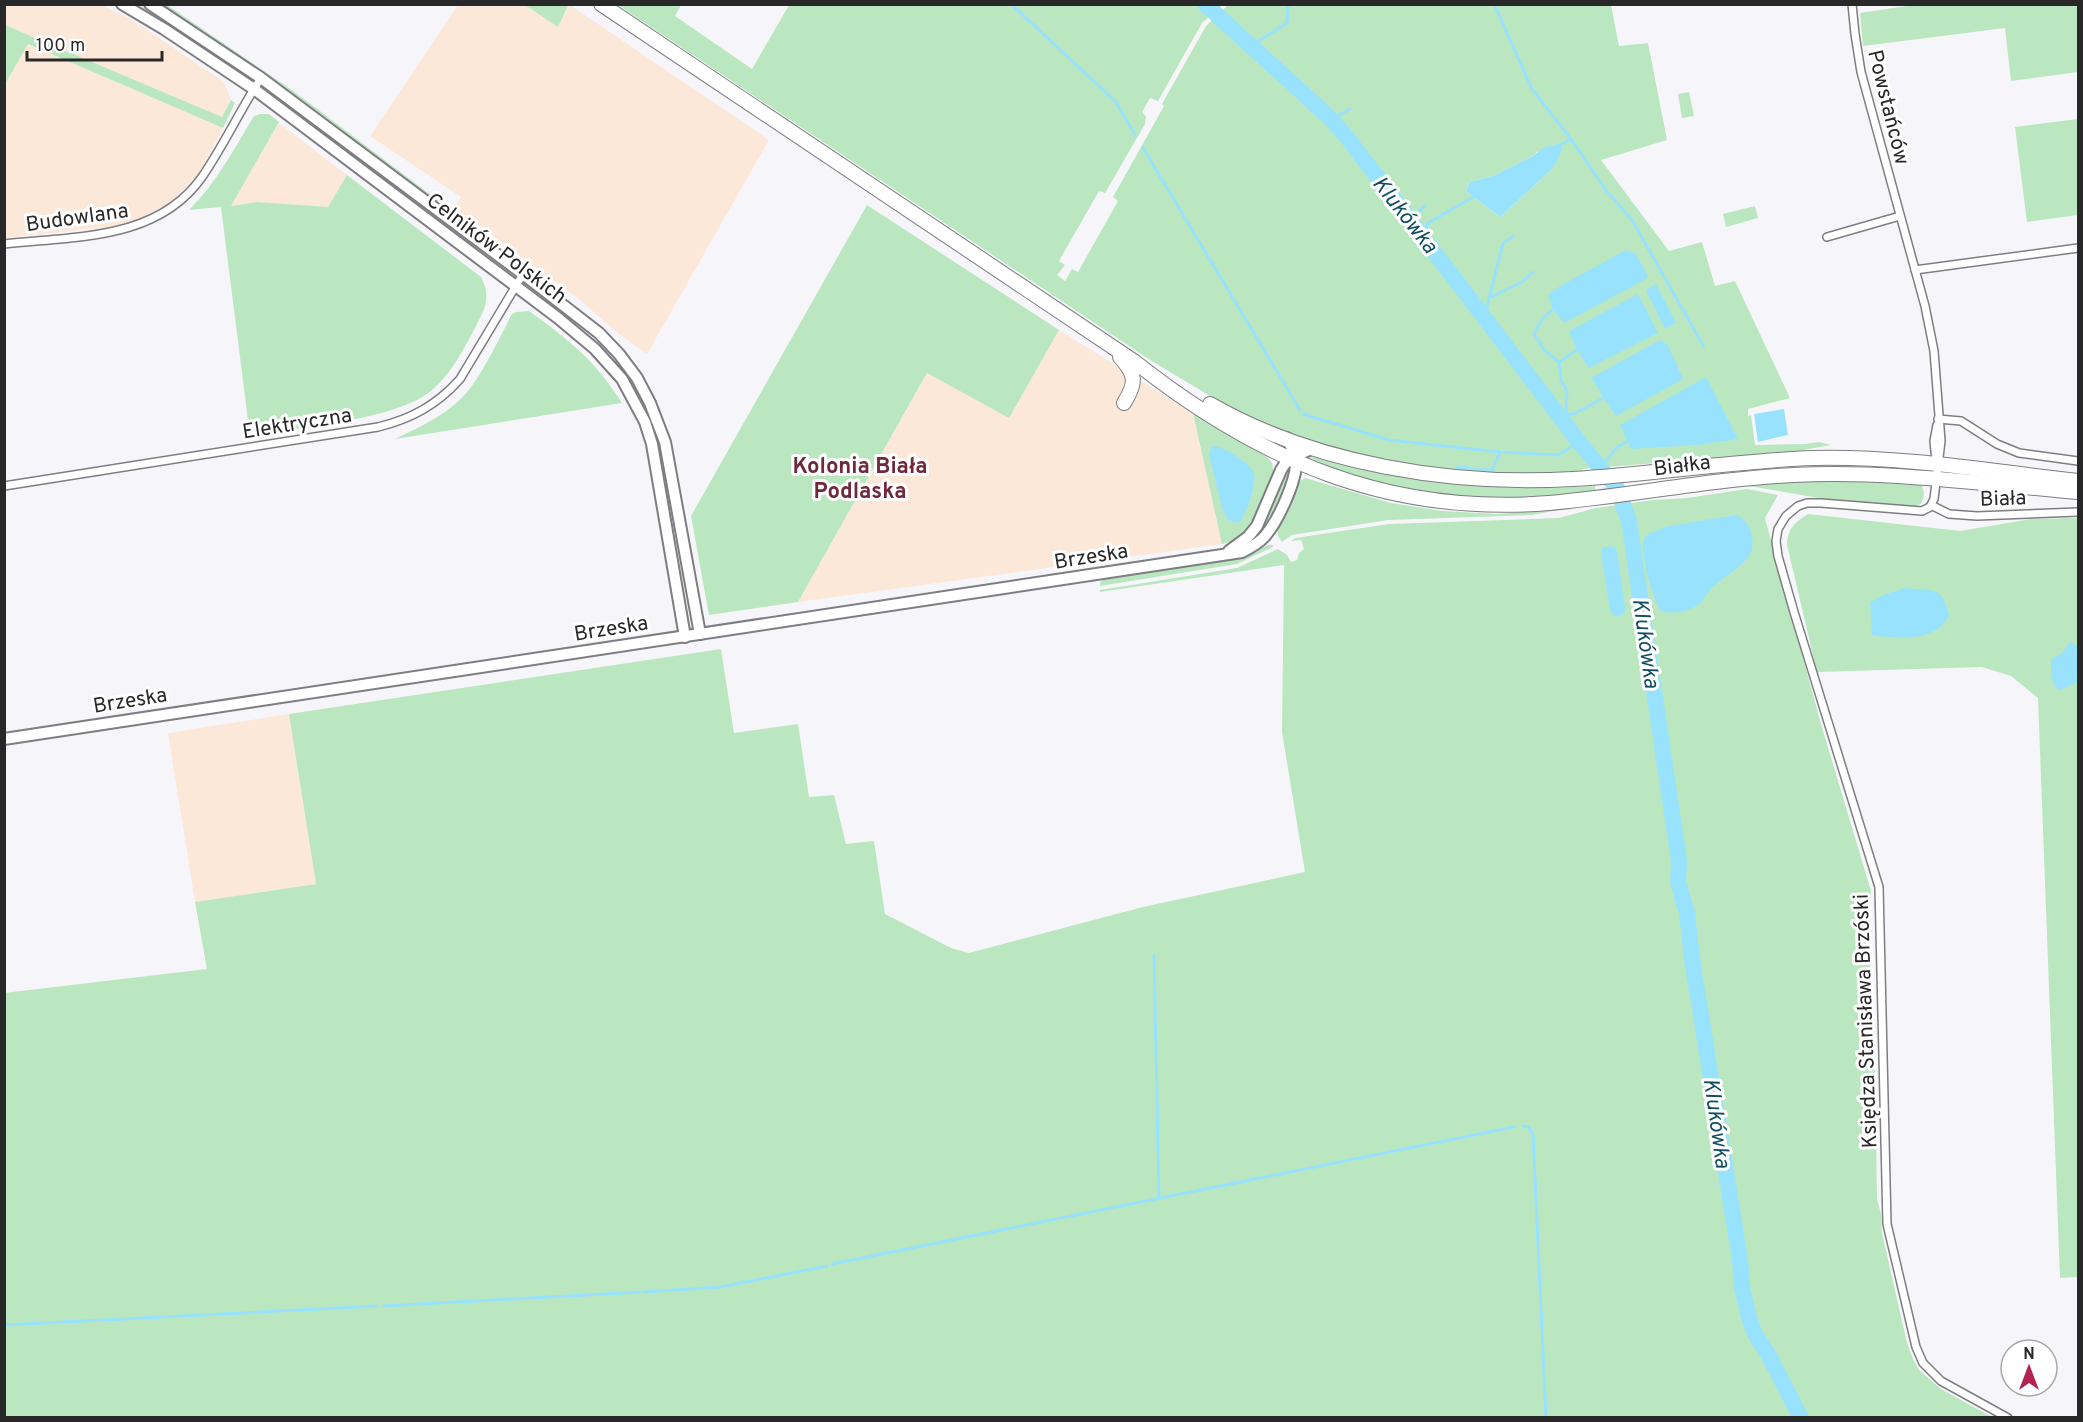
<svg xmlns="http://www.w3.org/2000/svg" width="2083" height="1422" font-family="Overpass,sans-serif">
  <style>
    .commercial { fill: #fce8d9 }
    .green { fill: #bae7bf; fill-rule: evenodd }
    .water { fill: #99e2fe }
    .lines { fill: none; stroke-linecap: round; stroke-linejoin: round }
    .stream { stroke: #99e2fe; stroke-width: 3 }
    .river { stroke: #99e2fe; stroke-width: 16 }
    .street-casing { stroke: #7e7e82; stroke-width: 10 }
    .secondary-casing { stroke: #7e7e82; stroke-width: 14 }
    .highway-casing { stroke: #7e7e82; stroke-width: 16 }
    .street { stroke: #fff; stroke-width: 7 }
    .secondary { stroke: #fff; stroke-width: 10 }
    .highway { stroke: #fff; stroke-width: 14 }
    .labels { text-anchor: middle; stroke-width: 6; stroke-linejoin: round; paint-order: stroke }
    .street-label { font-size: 21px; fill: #282829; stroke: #fff }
    .water-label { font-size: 22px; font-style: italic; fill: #114e61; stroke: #fff }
    .neighbourhood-label { font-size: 22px; font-weight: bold; fill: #6f293b; stroke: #fff }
  </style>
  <rect width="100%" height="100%" fill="#f6f6fa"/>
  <!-- commercial -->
  <g class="commercial">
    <polygon points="525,4 558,26 570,5 769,140 647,354 619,334 580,300 455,208 461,197 370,136 458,5"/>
    <polygon points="4,5 101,5 131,19 224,82 231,100 222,117 5,25"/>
    <polygon points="27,44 223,128 199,173 172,201 141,219 117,226 5,238 5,84"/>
    <polygon points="279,123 347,175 328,207 257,202 230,206"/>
    <polygon points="1059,330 1193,413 1222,544 798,602 928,372 1009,418"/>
    <polygon points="289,714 316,884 195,902 168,733"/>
  </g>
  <!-- green -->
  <g class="green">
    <polygon points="569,4 558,27 525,5 525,4"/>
    <polygon points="1920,4 2078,5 2078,72 2011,81 2005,28 1863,46 1860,13"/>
    <path d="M133,5C154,4 218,54 239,68L237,72L164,23Z"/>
    <polygon points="161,5 167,5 292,90 464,220 459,220 272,79"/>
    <path d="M618,5H681L675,16L752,69L789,5H1222L1202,23L1158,101L1150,98L1142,112L1146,117L1145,124L1105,193L1099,191L1059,261L1065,265L1057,275L1065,281L1072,269L1078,272L1118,201L1113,197L1164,106L1162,104L1206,26L1228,5H1611L1619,46L1648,43L1667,140L1601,160L1669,251L1702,242L1715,286L1735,281L1790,398L1748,409V416L1751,415L1755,445L1805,444L1819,442L1831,445L1787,453L1606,467L1582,469V472L1568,473L1476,474L1377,460L1303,440L1264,424L1210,396L1150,360ZM1538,151L1551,170L1500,217L1466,191L1470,182L1495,175L1533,156Z"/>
    <polygon points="5,25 222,117 231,100 235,103 223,128 28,44 5,84"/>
    <polygon points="1689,92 1694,116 1682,118 1678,94"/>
    <path d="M260,114H269L279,122L231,206L257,202L328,207L347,175L481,277C493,300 483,311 473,332C461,354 450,375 431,391C395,420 297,428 250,436L221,207L189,210C217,182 234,149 254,116Z"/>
    <polygon points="2078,119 2078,215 2027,222 2015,127"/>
    <polygon points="867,205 1059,330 1009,418 927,373 798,602 709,615 691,516"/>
    <polygon points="1755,206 1758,218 1726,227 1723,214"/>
    <path d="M529,311C570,341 594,359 622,403L395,439C422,426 453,412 471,387C486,367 500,337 512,314L516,312Z"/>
    <polygon points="1193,413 1267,457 1272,463 1274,475 1259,516 1240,539 1222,544"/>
    <path d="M1317,457C1410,484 1498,492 1595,486V494L1468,501L1355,481L1306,458Z"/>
    <polygon points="1287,469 1290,469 1290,473 1278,508 1265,529 1266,520"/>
    <path d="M1827,477L1920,483C1925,490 1925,496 1921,504L1912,507L1819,498L1749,486L1679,494L1771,481Z"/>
    <polygon points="1305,478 1391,503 1443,511 1497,514 1564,509 1532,515 1388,520 1292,535 1282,542 1278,536 1277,525 1295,484"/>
    <polygon points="1747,489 1778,495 1765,518 1821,724 1871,891 1870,977 1874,1005 1877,1199 1881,1214 1882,1233 1907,1343 1913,1359 1919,1370 1941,1389 1992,1417 5,1417 4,993 207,969 195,902 316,884 289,714 721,649 734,733 798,724 809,797 834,795 846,844 874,841 885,914 951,948 969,953 1143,907 1305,872 1282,732 1284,565 1100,592 1100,590 1237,568 1278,549 1287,555 1291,562 1297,560 1299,553 1304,549 1301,540 1291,541 1295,538 1389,524 1559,518 1596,508 1652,500 1687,498"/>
    <path d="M1808,514L1960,531L2031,519L2078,518V1277L2060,1278L2038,698L2011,676L1982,667L1817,672L1787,545C1787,529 1795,522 1808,514Z"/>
    <polygon points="1269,545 1273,545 1273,547 1237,564 1100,586 1100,582 1104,579 1230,560"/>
  </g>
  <!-- water -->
  <g class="water">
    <polygon points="1559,144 1562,149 1556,163 1551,170 1500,217 1466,191 1470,182 1495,175 1533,156 1545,147"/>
    <polygon points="1626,250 1635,253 1648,276 1646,279 1564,323 1553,309 1548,295 1560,286"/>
    <polygon points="1656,284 1676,323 1665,329 1646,290"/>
    <polygon points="1638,294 1658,333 1589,368 1577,350 1569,331"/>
    <polygon points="1660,340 1668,345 1683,379 1616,416 1591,378"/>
    <polygon points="1706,377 1738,439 1697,445 1631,449 1620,425"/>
    <polygon points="1784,409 1788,435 1758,442 1754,414"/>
    <path d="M1212,446C1222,445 1252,464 1254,474C1256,484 1246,517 1238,523L1228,520L1222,508L1209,454Z"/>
    <path d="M1737,515C1751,521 1757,544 1749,556C1742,567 1719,580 1710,590C1705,595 1704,601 1698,605C1689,611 1672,615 1662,611C1653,603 1643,560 1643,547C1643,542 1644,538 1648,534L1668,526Z"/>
    <polygon points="1610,546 1615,547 1617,551 1625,608 1624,614 1618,617 1613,615 1610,610 1601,553 1602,548"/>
    <path d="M1905,588C1934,592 1942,584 1949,616C1946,620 1943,625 1939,628C1922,641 1892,638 1872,635L1870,602L1886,594Z"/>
    <polygon points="2070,642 2078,646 2078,682 2058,691 2051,678 2051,659 2062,653"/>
  </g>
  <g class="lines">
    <!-- stream -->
    <g class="stream">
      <polyline points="1011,4 1115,101 1135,135"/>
      <polyline points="1494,4 1532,89 1571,139 1605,189 1632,220 1704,347"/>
      <polyline points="1251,46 1287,23 1288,4"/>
      <polyline points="1331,120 1350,109"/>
      <polyline points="1557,147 1571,139"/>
      <polyline points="1143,148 1300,410"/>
      <polyline points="1410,219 1425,206"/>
      <polyline points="1425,240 1428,223 1477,195"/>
      <polyline points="1491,297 1522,282 1533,272"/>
      <polyline points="1553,309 1543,318 1534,334 1545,351 1559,362 1561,380 1567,391 1566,414 1562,419"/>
      <polyline points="1484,318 1503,243 1514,236"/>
      <polyline points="1559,362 1577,350"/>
      <polyline points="1303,414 1389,440 1500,452 1558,455 1579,442"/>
      <polyline points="1566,414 1574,414 1603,398"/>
      <polyline points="1457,467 1492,470 1500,452"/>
      <polyline points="1601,469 1616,448 1628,441"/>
      <polyline points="1154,955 1159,1198"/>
      <polyline points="1523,1126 1529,1127 1533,1135 1546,1418"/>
      <polyline points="832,1264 1514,1127"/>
      <polyline points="644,1292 720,1287 827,1266"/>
      <polyline points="384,1306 640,1292"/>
      <polyline points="4,1325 376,1306"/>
    </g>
    <!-- river -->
    <polyline class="river" points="1205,4 1329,117 1346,136 1579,442 1617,488 1629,521 1679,861 1678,882 1687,913 1692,959 1740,1260 1742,1288 1750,1321 1755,1334 1769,1356 1801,1418"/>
    <!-- street casing -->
    <g class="street-casing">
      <g id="street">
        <polyline points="1852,4 1855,34 1861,72 1925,306 1934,351 1941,441 1934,499 1930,507 1922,511 1821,503 1807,503 1798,506 1786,516 1778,529 1776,541 1778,556 1794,612 1879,887 1887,1224 1916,1347 1923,1363 1941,1381 2008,1418"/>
        <polyline points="1827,237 1900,216"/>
        <path d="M4,244C75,236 157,241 202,177C224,145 240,110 261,78"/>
        <polyline points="1915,270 2078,248"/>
        <polyline points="1938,419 1961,421 1997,444 2019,453 2078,461"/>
        <polyline points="1936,461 1934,441 1937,425"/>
        <path d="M4,486L378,427C411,419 437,405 460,379L523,274"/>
        <polyline points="1931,505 1949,514 1977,516 2078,512"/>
      </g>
    </g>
    <!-- secondary casing -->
    <g class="secondary-casing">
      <g id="secondary">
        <polyline points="122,4 164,29 254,89 558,318 595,349 622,379 645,422 652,444 685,637"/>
        <polyline points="150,4 261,78 523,274 599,333 619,354 637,378 650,403 665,442 700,634"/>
        <polyline points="1229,551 1248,537 1257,526 1281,470 1288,459 1314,448"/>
        <path d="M4,739L1242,552C1250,548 1259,543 1265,536C1278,521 1297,480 1296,461C1295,453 1290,445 1287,438"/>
      </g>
    </g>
    <!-- highway casing -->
    <g class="highway-casing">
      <g id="highway">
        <path d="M601,4L1135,362C1259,460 1388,516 1549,503C1630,496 1711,479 1793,475C1889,470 1983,484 2078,492"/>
        <path d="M1120,357C1136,375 1137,382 1124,403"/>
        <path d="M1210,404C1316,465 1453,486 1573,479C1653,474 1733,461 1813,458C1901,456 1990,471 2078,481"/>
      </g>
    </g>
    <!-- street -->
    <use href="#street" class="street"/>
    <!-- secondary -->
    <use href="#secondary" class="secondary"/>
    <!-- highway -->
    <use href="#highway" class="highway"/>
  </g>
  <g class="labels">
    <!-- street labels -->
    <g class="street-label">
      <text transform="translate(1889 107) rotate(76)" y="7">Powstańców</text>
      <text transform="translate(77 217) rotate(-8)" y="7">Budowlana</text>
      <text transform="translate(497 248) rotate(37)" y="7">Celników Polskich</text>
      <text transform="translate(297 423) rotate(-9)" y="7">Elektryczna</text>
      <text transform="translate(1682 465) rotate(-7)" y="7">Białka</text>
      <text transform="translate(2003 498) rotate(-2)" y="7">Biała</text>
      <text transform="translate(1091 556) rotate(-9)" y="7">Brzeska</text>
      <text transform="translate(611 628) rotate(-9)" y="7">Brzeska</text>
      <text transform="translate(130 700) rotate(-9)" y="7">Brzeska</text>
      <text transform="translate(1865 1021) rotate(-92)" y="7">Księdza Stanisława Brzóski</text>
    </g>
    <!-- water labels -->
    <g class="water-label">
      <text transform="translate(1406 214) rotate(52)" y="8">Klukówka</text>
      <text transform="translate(1647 643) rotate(82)" y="8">Klukówka</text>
      <text transform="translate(1718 1123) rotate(82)" y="8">Klukówka</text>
    </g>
    <!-- neighbourhood labels -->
    <g class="neighbourhood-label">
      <text x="860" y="473">Kolonia Biała<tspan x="860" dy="25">Podlaska</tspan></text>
    </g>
  </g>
  <!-- border -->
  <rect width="2083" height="1422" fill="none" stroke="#282829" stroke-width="12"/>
  <!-- north arrow -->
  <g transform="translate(2029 1368)"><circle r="28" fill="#ffffff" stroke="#a9a9a9" stroke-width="1.5"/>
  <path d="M0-4.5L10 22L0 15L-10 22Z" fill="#b22252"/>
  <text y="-9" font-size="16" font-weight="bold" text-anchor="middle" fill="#282829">N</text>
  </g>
  <!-- scale -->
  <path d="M27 51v9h135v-9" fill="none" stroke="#282829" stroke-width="3"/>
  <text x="36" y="51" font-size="18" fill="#282829" stroke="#ffffff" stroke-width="4.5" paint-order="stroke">100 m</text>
</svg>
